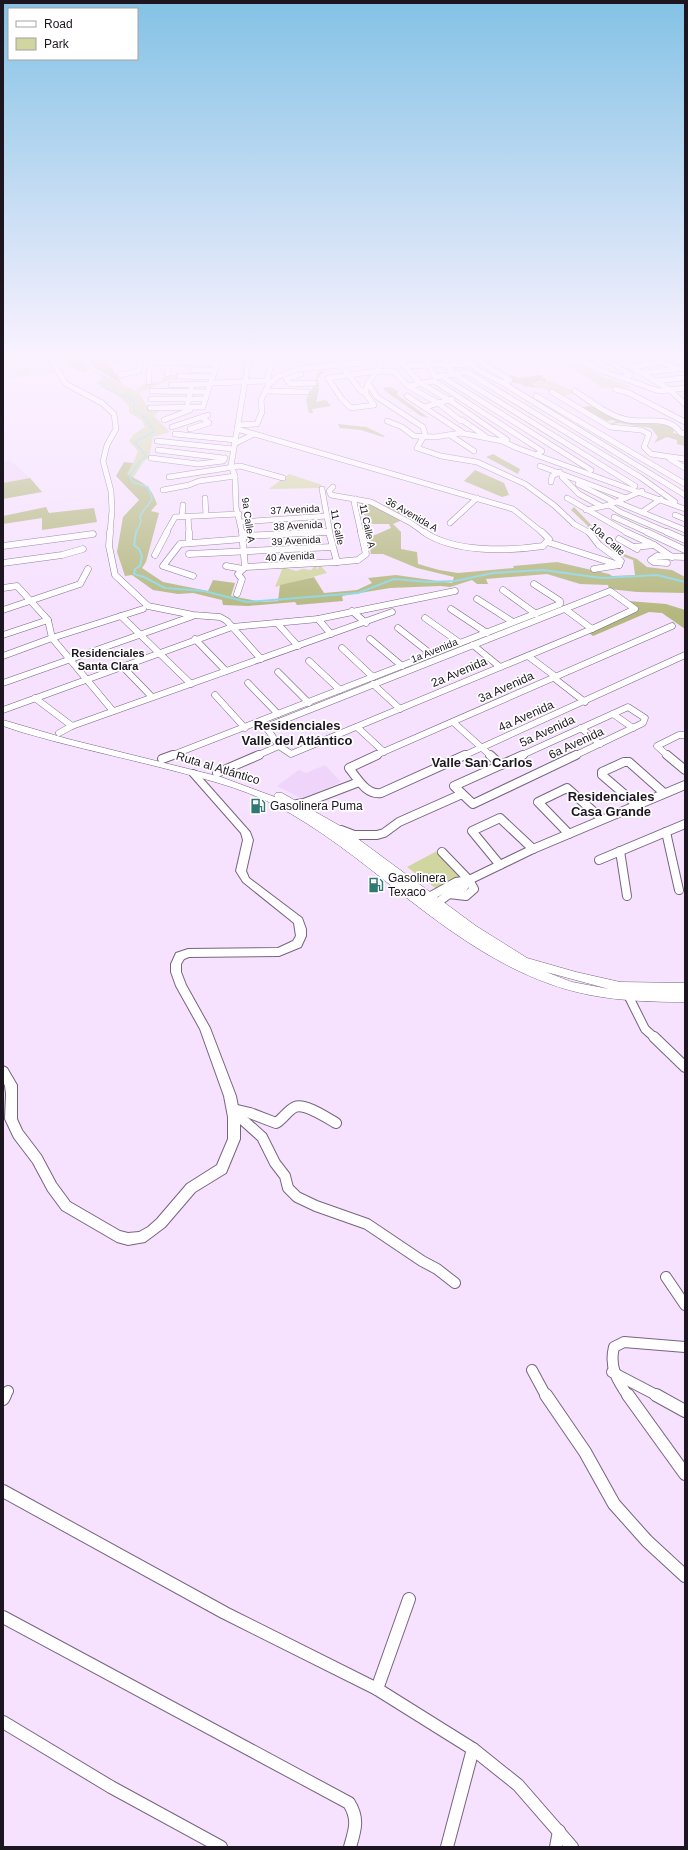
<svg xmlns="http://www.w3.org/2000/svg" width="688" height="1850" font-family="Helvetica,sans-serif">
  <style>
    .built { fill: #efd5f9 }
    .education { fill: #e4dcf1 }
    .green { fill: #d1d5a0 }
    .forest { fill: #b4b87f }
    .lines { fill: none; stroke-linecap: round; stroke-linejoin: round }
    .stream-far1 { stroke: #8bd6e1; stroke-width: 1.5 }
    .stream { stroke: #8bd6e1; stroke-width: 2 }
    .minor-far4-casing { stroke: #77657f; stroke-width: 6 }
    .minor-far3-casing { stroke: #77657f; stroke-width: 7 }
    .minor-far2-casing { stroke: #77657f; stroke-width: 10 }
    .minor-far1-casing { stroke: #77657f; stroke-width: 12 }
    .minor-casing { stroke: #77657f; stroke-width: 14 }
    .major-casing { stroke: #77657f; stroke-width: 2 }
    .highway-casing { stroke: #77657f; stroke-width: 1 }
    .minor-far4 { stroke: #fff; stroke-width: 5 }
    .minor-far3 { stroke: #fff; stroke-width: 6 }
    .minor-far2 { stroke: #fff; stroke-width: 8 }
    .minor-far1 { stroke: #fff; stroke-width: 10 }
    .minor { stroke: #fff; stroke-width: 12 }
    .major { fill: #fff; fill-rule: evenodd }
    .highway { fill: #fff; fill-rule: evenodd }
    .labels { text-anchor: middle; stroke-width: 3.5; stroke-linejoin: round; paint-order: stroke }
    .far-street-label { font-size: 10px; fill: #1d1520; stroke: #fff }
    .far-neighbourhood-label { font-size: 11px; font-weight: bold; fill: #1d1520; stroke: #fff }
    .street-label { font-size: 12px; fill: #1d1520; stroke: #fff }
    .poi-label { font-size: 12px; fill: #1d1520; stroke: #fff; text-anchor: start }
    .neighbourhood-label { font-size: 13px; font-weight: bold; fill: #1d1520; stroke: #fff }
  </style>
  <rect width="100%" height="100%" fill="#f6e1ff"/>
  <!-- built -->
  <g class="built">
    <polygon points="10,460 30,478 3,483 3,462"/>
    <polygon points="325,765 341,782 303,799 277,786 299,770 306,773"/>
  </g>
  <!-- education -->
  <polygon class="education" points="3,357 43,357 51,360 57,373 3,380"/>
  <!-- green -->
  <g class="green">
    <polygon points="11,357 22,359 29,374 18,376 12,363 6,364 5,360 3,361 3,358"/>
    <polygon points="572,362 586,367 598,375 630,386 630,388 603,388 566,364"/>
    <polygon points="170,375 178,375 176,380 169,380 139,393 149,409 159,411 154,416 170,432 153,437 149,458 144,461 133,478 126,474 133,463 138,451 129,441 134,434 145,427 142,420 129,413 129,406 120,397 96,383 102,379 110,378 115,381 135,391 143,384 162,381 163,378"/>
    <polygon points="548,380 573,391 574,393 562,396 539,387 535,383"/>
    <polygon points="289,474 322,485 320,488 269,489"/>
    <polygon points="316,565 317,570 320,565 327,573 275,587 283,567 296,571 303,569 311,570"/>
    <polygon points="437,851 466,882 438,890 407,867"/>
  </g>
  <!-- forest -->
  <g class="forest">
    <polygon points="68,357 82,357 79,361 88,370 86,372 74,369 67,361"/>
    <polygon points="90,357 119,357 121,362 110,366 122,384 95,368 89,362"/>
    <polygon points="320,371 325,371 318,378 319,390 316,402 326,400 331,406 312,409 313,413 309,413 306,400 315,383 317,373"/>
    <polygon points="510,375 519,378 540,375 546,379 546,381 539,381 533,384 540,388 522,386 522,384 503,381"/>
    <polygon points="390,387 398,391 397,395 429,418 421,416 385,391 383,388"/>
    <polygon points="589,406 595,408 598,407 606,415 625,422 672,425 675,429 673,433 685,435 685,446 677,444 677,440 667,437 654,443 658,437 651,428 619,423 612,424 610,423 616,422 613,420 607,421 582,407"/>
    <polygon points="338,424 366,427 385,436 383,437 361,430 340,428"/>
    <polygon points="493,454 520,469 518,474 486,457"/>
    <path d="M124,462L133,463L127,474C144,484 150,484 157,504L151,511L159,513L146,562L142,568L163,582L208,591L213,580L235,583L231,596L262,602L278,601L280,585L314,577L324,593L357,590L372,583L368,578L396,575L452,583L454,577L417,568L383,554H371L368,538L391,528L389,524H372L368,516L362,515L359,502L362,498L404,512L400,521L393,524L401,532V549L417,552L418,564L439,570L458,573L514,568L513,566L557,562L609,574L612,576L635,575L633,560L597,547L587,525L571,510L574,507L594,528L595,536L602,545L637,559L647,567L672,570L685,577V593L637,592L609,589L608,585L580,584L547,574L486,579L488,584H477L472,580L450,587L440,586L390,588L342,596L343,601L297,605L295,602L248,606L223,605L222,600L193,593L178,594L153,590L132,575L125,576L117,552L123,517L139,500L116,476Z"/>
    <polygon points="475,470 504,483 509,495 502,497 464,481"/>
    <polygon points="30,478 42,492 3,499 3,483"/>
    <polygon points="46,507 49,513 94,508 97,522 42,530 42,518 3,524 3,516"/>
    <polygon points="628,601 666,604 685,610 685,629 662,613 649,612 593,636 589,633 639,609"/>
  </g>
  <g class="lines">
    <!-- stream-far1 -->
    <polyline class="stream-far1" points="92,357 83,363 92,371 107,378 108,380 101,386 134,401 134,410 147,419 154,432 135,442 146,456 140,461 130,475 132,482 148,487 152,499 140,516 141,522 136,533"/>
    <!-- stream -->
    <polyline class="stream" points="136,532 134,545 139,549 142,556 140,566 135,569 134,574 144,577 165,588 204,591 247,602 358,593 394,579 428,582 455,581 493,573 543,570 602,578 657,575 685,582"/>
    <!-- minor-far4 casing -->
    <g class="minor-far4-casing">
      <g id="minor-far4">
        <polyline points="50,357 66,384 102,403 114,414 116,429 107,445 103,461 111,491 112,510 110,533"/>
        <polyline points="335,357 360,390 365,393"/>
        <polyline points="382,357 377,371 368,383 377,397 423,427 425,434 417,448 441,456 477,462 525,484 555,506 574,524 590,533"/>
        <polyline points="406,357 402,363 420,383 449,400 507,440"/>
        <polyline points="426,357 435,377 467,372 640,477 675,502"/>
        <polyline points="445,357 447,366 454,374 635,486"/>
        <polyline points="459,357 462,365"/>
        <polyline points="473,357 474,359 467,360 479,371 503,383 685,495"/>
        <polyline points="553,357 562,363"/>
        <polyline points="577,357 597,369 653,389 661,391 685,388"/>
        <polyline points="602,357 631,375 621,378"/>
        <polyline points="670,357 685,365"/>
        <polyline points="474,359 479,358 484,364 510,380 503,383"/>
        <polyline points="405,366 470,364"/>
        <polyline points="676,369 662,362 632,367 670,390 685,404"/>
        <polyline points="193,370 214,370"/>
        <polyline points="642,373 685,368"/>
        <polyline points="167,374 170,363"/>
        <polyline points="301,374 286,379 291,384 314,383"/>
        <polyline points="120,375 139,371 141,357"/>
        <polyline points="179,376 212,377"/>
        <polyline points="441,376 591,470"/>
        <polyline points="656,381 683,378"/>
        <polyline points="149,382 149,370 152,363 216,363"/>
        <polyline points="212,383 267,381 273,357"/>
        <polyline points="368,383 365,393 374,405 351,408 341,398 328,378 377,371 395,372 408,386 434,381 542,451 536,455"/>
        <polyline points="171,385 211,384"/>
        <polyline points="408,386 438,403 461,421"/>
        <polyline points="615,389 629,393 685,422"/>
        <polyline points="152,391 207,392"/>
        <polyline points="267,391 307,392"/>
        <path d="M575,391C590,401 606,414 624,419C644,425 667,413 681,433L685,434"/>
        <polyline points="552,392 610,427 641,430 649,434 644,447 651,454 685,459"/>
        <polyline points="407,396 462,432"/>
        <polyline points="536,396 685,484"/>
        <polyline points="151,399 205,399"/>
        <polyline points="425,407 452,399"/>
        <path d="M150,408L203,407C207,391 214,376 218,359H273"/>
        <polyline points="164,420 190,410 187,407 192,384"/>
        <polyline points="462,420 485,436"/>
        <polyline points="387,421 402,427 414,436 435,437 461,433 502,441 517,448 685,509"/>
        <polyline points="238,425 257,424 262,412 261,400 269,384 277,377 299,369 361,363 357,357"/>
        <polyline points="172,427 208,415"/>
        <polyline points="190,429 209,423 202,417"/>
        <polyline points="237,429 513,509 543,533"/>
        <polyline points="175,434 235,440"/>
        <polyline points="450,435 474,451"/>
        <polyline points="157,441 233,449"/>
        <polyline points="234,444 254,434"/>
        <polyline points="158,450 223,458"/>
        <polyline points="151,458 198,464 223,461 225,458"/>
        <polyline points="670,459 685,468"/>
        <polyline points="540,466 626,498"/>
        <polyline points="169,477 240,466 283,478"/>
        <polyline points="562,477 579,494 601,506"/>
        <polyline points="551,482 552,476 560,472"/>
        <polyline points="578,484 614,502"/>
        <polyline points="333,487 329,491 331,495 371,502 411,523 425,533"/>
        <polyline points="322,489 330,533"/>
        <polyline points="163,490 189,485 199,481 235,476"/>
        <polyline points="205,498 206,515"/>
        <polyline points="567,498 628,533"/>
        <polyline points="356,499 354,502 361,533"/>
        <polyline points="617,502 685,530"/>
        <polyline points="609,505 620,512 669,533"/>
        <polyline points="586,510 609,505 642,491"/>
        <polyline points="642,512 661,499"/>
        <polyline points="675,515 685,519"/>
        <polyline points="182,516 183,505"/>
        <polyline points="188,516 189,533"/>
        <polyline points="614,517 649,533"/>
        <polyline points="240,522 327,516"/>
        <polyline points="450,523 477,498"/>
        <polyline points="166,533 175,517 239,514"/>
        <polyline points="242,533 236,507 235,476 231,466 249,357"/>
        <polyline points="304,533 329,532"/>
      </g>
    </g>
    <!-- minor-far3 casing -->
    <g class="minor-far3-casing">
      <g id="minor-far3">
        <polyline points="110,532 109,546 115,575 148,606 193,615 220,617 227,621 261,659"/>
        <polyline points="189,532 189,542"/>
        <polyline points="242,532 245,567"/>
        <polyline points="329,532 337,562 358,560 366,554 361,532"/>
        <path d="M424,532C454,553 509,551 543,546L549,539L542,532"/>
        <polyline points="589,532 599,545 621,561 619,565"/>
        <polyline points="626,532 654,545 672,557"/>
        <polyline points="647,532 685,550"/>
        <polyline points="667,532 685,540"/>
        <polyline points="243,536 326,532"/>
        <polyline points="619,539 637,549"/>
        <polyline points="547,542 619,565"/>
        <polyline points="3,546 93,534"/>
        <polyline points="634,547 654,545"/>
        <polyline points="189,554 332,547"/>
        <polyline points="155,555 167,532"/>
        <polyline points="3,563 62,555 83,549"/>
        <polyline points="667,563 654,562 651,560 657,556 685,557"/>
        <polyline points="226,566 243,569 245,567 337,562"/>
        <polyline points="594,569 619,565"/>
        <polyline points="193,576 163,566 180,544 243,539"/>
        <polyline points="3,588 17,586 48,620 52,638 113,711"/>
        <polyline points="503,590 536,614"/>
        <polygon points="610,591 635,609 592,629 291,754 279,746 266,727"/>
        <polyline points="237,594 242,579 238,574 243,569"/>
        <polyline points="477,599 513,622"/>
        <polyline points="451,609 487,633"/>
        <polyline points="565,609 592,629"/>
        <polyline points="3,610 80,584 88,569"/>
        <polyline points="352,611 366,623"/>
        <polyline points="121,616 191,684"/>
        <polyline points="425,618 460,643"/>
        <polyline points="318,619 331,634"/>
        <polyline points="277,623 298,646"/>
        <polyline points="398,628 431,654"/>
        <polyline points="3,635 48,620"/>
        <polyline points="195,639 226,671"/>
        <polyline points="370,639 402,666"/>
        <polyline points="473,645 500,667"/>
        <polyline points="342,648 373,677"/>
        <polyline points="3,656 52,638 143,609"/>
        <polyline points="528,656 556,677"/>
        <polyline points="309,661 340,690"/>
        <polyline points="122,666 152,697"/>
        <polyline points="278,672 309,703"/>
        <polyline points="554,678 585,702"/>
        <polyline points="3,683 193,616"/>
        <polyline points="248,683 278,714"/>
        <polyline points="373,684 400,709"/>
        <polyline points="215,695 245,728"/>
        <polyline points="35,698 72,726"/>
        <polyline points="3,710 232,627 318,619 455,591"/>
        <polyline points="613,714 633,728"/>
        <polyline points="453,722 491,756"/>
        <polyline points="357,727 384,752"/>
        <polyline points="581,728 600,744"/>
        <polyline points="59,733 72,726 392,612"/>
        <polyline points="170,756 560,604 560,601 534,584"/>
        <polyline points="256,756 279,746"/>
        <polyline points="374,756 672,626"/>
        <polyline points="463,756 685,655"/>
        <polyline points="520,756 628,707 645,718 643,723 574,756"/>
        <polyline points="668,756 657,746 679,735 685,735"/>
      </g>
    </g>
    <!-- minor-far2 casing -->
    <g class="minor-far2-casing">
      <g id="minor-far2">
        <path d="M377,755L349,768C358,779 366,795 381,793L465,755"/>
        <polyline points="490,755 501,765"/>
        <polyline points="523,755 454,786 473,804 576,755"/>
        <polyline points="667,755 685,770"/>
        <polyline points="162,759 173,755"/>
        <polyline points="217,773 259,755"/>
        <polyline points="297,804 304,803 359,782"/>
        <polyline points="637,805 602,775 602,772 624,762 629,762 664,793"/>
        <polyline points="341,830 354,835 377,835 384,833 399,822 462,794"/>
        <polyline points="666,832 679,890"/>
        <polyline points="569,834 538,802 567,788 602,819"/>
        <polyline points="620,851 627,896"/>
        <polyline points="442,852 469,880 474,889 466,896 449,894"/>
        <polyline points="599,860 685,824"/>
        <polyline points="500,865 472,831 500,818 533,849"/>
        <polyline points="429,897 456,882 469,880 533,849 685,785"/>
        <polyline points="437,903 453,891 463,888 469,880"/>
        <polyline points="629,997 645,1029 655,1038"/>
      </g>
    </g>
    <!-- minor-far1 casing -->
    <g class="minor-far1-casing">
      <g id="minor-far1">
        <polyline points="654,1037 685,1067"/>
        <path d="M233,1109L250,1113L276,1123C283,1119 288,1110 295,1107C305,1103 327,1118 336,1123"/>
        <polyline points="233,1111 262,1137 275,1163 285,1176 288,1188 297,1197 316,1206 367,1224 422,1261 437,1269 455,1283"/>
        <polyline points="666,1277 685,1305"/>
        <polyline points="532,1370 546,1396"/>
        <polyline points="612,1372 658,1396"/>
        <polyline points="5,1396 8,1391"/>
        <path d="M628,1396C617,1380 609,1367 614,1347L624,1342L685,1347"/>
      </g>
    </g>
    <!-- minor casing -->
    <g class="minor-casing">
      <g id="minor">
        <polyline points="546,1395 585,1452 614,1504 647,1541 685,1576"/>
        <polyline points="628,1395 685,1474"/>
        <polyline points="656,1395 685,1411"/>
        <polyline points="3,1399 5,1395"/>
        <polyline points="3,1491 225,1613 377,1689 473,1749 518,1785 572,1847"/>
        <path d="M3,1617L349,1803C359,1819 355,1830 350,1847"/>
        <polyline points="377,1689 409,1599"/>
        <polyline points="3,1722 111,1787 221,1847"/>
        <polyline points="447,1847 473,1749"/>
        <polyline points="556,1847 559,1831"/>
      </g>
    </g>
    <!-- major casing -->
    <g class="major-casing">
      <polygon id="major" points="193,770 196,771 250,832 253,840 246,871 249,878 302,918 306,929 306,936 301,947 279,956 189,957 184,959 181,964 181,972 186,985 210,1028 236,1096 240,1117 240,1139 226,1173 195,1192 165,1227 145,1242 128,1245 117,1242 62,1210 48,1191 33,1163 14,1138 5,1119 6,1094 5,1086 3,1081 3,1066 7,1068 17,1085 17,1119 22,1130 41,1155 56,1183 70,1202 120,1231 128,1233 139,1232 148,1227 157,1219 187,1184 217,1165 228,1139 228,1117 224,1096 200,1029 176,986 171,972 171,964 176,953 188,949 278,948 293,941 296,936 294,923 243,882 236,871 243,840 241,833 190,775 189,773"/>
    </g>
    <!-- highway casing -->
    <g class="highway-casing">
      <path id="highway" d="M3,720L68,739L221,777L275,797L274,795L276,793H282L342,827L476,926L527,958L576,972L620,982L685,983V1002C653,1002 621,1001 590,995C517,981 455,936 398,891C359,860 319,828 275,805C240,787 201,778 163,768C116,756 68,746 21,732L3,726ZM546,972L609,989L572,982Z"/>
    </g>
    <!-- minor-far4 -->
    <use href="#minor-far4" class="minor-far4"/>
    <!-- minor-far3 -->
    <use href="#minor-far3" class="minor-far3"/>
    <!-- minor-far2 -->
    <use href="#minor-far2" class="minor-far2"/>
    <!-- minor-far1 -->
    <use href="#minor-far1" class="minor-far1"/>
    <!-- minor -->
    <use href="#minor" class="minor"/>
    <!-- major -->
    <use href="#major" class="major"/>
    <!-- highway -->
    <use href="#highway" class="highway"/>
  </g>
  <!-- sky -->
  <linearGradient id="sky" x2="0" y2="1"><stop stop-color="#83c2e5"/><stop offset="0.58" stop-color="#fbf2ff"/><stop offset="1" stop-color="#fbf2ff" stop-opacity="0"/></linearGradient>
  <rect width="688" height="616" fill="url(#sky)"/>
  <!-- icons -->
  <defs>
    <g id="fuel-bare" transform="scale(1.2)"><path d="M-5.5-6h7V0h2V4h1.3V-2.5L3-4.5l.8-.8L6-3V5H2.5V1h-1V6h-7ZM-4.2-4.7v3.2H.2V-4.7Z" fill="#307872" stroke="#fff" stroke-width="2.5" paint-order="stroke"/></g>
  </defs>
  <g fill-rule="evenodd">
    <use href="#fuel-bare" x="258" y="806"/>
    <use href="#fuel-bare" x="376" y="885"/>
  </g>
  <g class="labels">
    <!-- far-street labels -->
    <g class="far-street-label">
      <text transform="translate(295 509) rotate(-3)" y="4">37 Avenida</text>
      <text transform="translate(412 514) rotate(30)" y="4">36 Avenida A</text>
      <text transform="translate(249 520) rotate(82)" y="4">9a Calle A</text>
      <text transform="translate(298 525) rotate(-3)" y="4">38 Avenida</text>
      <text transform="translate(368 526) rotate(78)" y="4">11 Calle A</text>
      <text transform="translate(338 527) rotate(79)" y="4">11 Calle</text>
      <text transform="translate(608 539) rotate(42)" y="4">10a Calle</text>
      <text transform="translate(296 540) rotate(-3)" y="4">39 Avenida</text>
      <text transform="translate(290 556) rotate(-3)" y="4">40 Avenida</text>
      <text transform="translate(434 650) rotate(-22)" y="4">1a Avenida</text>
    </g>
    <!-- far-neighbourhood labels -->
    <g class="far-neighbourhood-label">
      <text x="108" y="657">Residenciales<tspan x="108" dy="13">Santa Clara</tspan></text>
    </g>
    <!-- street labels -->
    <g class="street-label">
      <text transform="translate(459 672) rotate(-23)" y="4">2a Avenida</text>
      <text transform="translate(506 687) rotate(-24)" y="4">3a Avenida</text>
      <text transform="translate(526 716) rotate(-24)" y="4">4a Avenida</text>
      <text transform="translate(547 731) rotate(-25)" y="4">5a Avenida</text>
      <text transform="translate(576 743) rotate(-25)" y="4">6a Avenida</text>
      <text transform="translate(218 768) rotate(17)" y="4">Ruta al Atlántico</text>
    </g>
    <!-- poi labels -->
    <g class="poi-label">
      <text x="270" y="810">Gasolinera Puma</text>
      <text x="388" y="882">Gasolinera<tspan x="388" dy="14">Texaco</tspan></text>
    </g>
    <!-- neighbourhood labels -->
    <g class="neighbourhood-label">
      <text x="297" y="730">Residenciales<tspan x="297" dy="15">Valle del Atlántico</tspan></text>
      <text x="482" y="767">Valle San Carlos</text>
      <text x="611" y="801">Residenciales<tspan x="611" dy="15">Casa Grande</tspan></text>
    </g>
  </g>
  <!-- border -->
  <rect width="688" height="1850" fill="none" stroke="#1d1520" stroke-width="8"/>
  <!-- legend -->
  <rect x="8" y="8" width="130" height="52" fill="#ffffff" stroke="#a5a1a6"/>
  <rect x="16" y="21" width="20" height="6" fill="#ffffff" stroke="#a5a1a6"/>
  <text x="44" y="28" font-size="12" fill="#1d1520">Road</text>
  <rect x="16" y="38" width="20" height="12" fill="#d1d5a0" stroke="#a5a1a6"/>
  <text x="44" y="48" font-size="12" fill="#1d1520">Park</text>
</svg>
